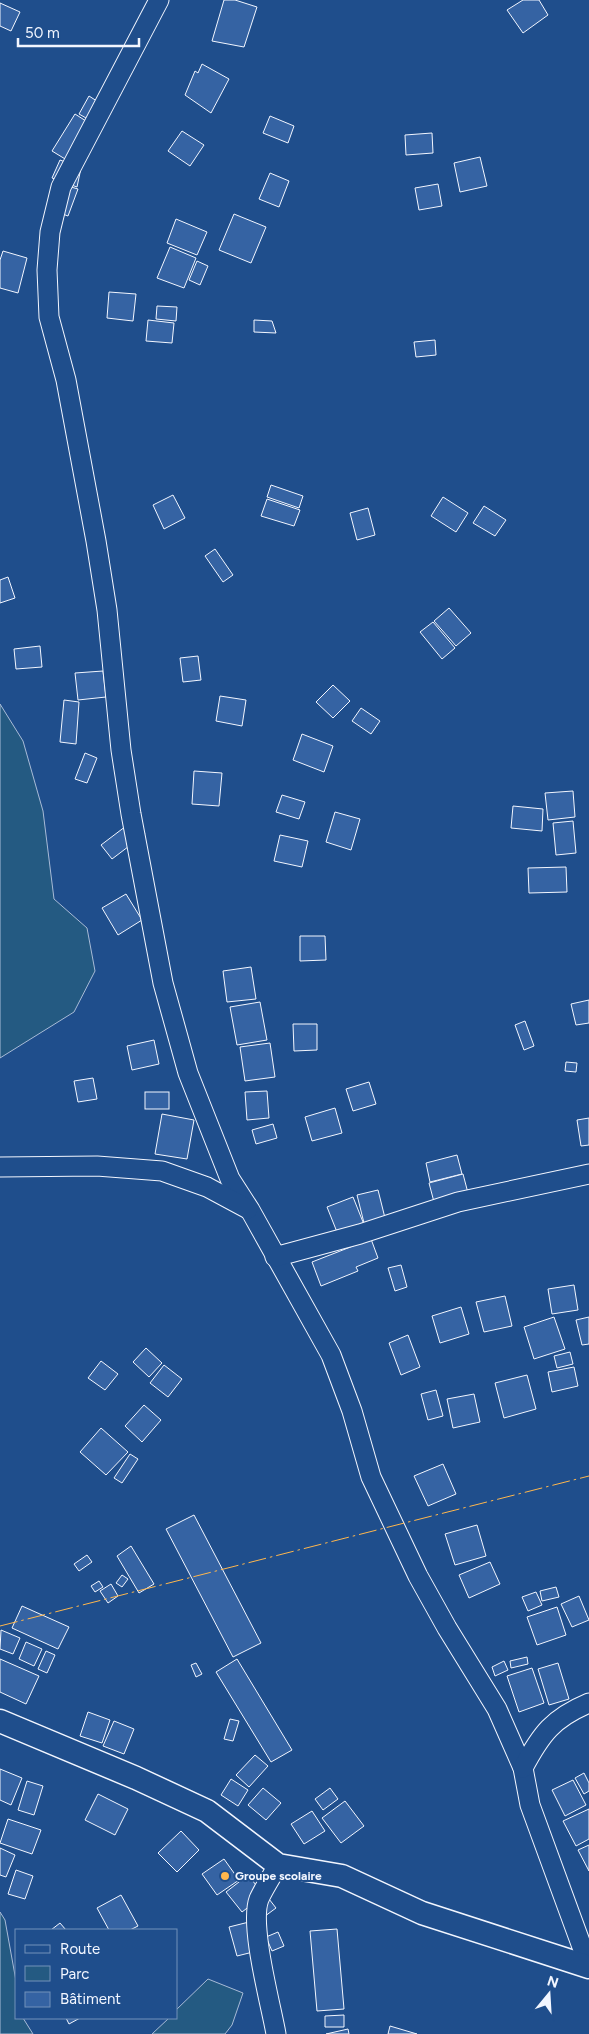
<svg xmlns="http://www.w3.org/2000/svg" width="589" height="2034" font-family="Figtree,sans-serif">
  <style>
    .green { fill: #245a82; stroke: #a8bbd7 }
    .building { fill: #3563a3; stroke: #f2f6ff }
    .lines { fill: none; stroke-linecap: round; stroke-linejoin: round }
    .minor-casing { stroke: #f2f6ff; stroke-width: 21 }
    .major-casing { stroke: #f2f6ff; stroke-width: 25 }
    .minor { stroke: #1f4e8c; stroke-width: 19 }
    .major { stroke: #1f4e8c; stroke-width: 22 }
    .power { stroke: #ffb74d; stroke-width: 1; stroke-dasharray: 18 4 2.5 4; stroke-linecap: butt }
    .poi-dot { fill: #ffb74d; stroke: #1f4e8c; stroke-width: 2 }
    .labels { text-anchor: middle; stroke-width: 4; stroke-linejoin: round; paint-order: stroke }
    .poi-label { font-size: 12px; font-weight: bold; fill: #f2f6ff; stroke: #1f4e8c; text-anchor: start }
  </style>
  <rect width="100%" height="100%" fill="#1f4e8c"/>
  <!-- green -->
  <g class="green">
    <polygon points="0,704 23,741 43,811 54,899 87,928 95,971 74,1012 0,1058"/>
    <polygon points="0,1912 5,1920 16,1981 16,2018 23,2018 33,2034 0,2034"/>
    <polygon points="208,1979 243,1993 232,2025 225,2034 152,2034 169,2018 176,2018 176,2010"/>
  </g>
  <!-- building -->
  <g class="building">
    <polygon points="224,0 235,0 257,7 244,47 212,41"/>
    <polygon points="523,0 539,0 548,15 523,33 507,10"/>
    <polygon points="0,3 20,12 11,31 0,26"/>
    <polygon points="202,64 229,79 211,113 185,95 195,71 198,73"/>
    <polygon points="89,96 103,105 93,122 79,114"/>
    <polygon points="75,114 97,128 75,165 52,151"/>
    <polygon points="270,116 294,126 288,143 263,133"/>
    <polygon points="182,131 204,145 190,166 168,151"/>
    <polygon points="432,133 433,153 406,155 405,135"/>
    <polygon points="480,157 487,186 460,192 454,163"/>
    <polygon points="60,160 81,168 77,187 52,178"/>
    <polygon points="270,173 289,181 279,207 259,199"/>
    <polygon points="57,183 78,189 68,216 47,208"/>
    <polygon points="438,184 442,206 419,210 415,188"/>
    <polygon points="234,214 266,227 251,263 219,250"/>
    <polygon points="176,219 207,232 197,255 167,243"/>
    <polygon points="170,247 196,258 184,288 157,278"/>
    <polygon points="3,251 27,258 18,293 0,288 0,260"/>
    <polygon points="197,261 208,266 200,285 189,280"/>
    <polygon points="109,292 136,294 133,321 107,318"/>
    <polygon points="157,306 177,307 176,321 156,319"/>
    <polygon points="148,320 174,323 172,343 146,341"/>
    <polygon points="254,320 272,321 276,333 254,332"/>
    <polygon points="435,340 436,355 416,357 414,342"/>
    <polygon points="271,485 303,496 299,508 267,497"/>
    <polygon points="173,495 185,518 164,529 153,505"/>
    <polygon points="443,497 468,513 456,532 431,516"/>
    <polygon points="267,499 300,510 294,526 261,516"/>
    <polygon points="484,506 506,520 495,536 473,523"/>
    <polygon points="368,508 375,535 357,540 350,513"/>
    <polygon points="215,549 233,575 223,582 205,556"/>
    <polygon points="8,577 15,598 0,603 0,580"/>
    <polygon points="449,608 471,633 456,646 434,621"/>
    <polygon points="433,622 455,648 442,659 420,632"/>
    <polygon points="40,646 42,667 16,669 14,649"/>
    <polygon points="198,656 201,680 183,682 180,658"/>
    <polygon points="103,671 106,697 78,700 75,673"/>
    <polygon points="333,685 350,701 333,718 316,702"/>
    <polygon points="220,696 246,700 242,726 216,721"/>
    <polygon points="64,700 79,702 76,744 60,742"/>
    <polygon points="361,708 380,721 371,734 352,721"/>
    <polygon points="302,734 333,746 324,772 293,760"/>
    <polygon points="85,753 97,758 87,783 75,779"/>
    <polygon points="194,771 222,773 219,806 192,804"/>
    <polygon points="573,791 575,817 548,820 545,793"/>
    <polygon points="282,795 305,802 299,819 276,812"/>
    <polygon points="513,806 543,809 542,831 511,828"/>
    <polygon points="335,812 360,819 351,850 326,842"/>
    <polygon points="134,820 145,834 112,859 101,845"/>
    <polygon points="573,821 576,853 556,855 553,823"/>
    <polygon points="280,835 308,841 302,867 274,861"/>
    <polygon points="566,867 567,892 529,893 528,868"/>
    <polygon points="126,894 142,920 118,935 102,908"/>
    <polygon points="300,936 325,936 326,960 300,961"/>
    <polygon points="251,967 256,999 227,1002 223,971"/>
    <polygon points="589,1000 589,1023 576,1025 571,1004"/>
    <polygon points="260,1002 267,1040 237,1045 230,1007"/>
    <polygon points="525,1021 534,1046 524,1050 515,1025"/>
    <polygon points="293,1024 317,1024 317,1050 294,1051"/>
    <polygon points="154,1040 159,1064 132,1070 127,1046"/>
    <polygon points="270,1043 275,1077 245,1081 240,1047"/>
    <polygon points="566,1062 577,1063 576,1072 565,1071"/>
    <polygon points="93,1078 97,1099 78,1102 74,1081"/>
    <polygon points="369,1082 376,1104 353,1111 346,1089"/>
    <polygon points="267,1091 269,1118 247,1120 245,1092"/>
    <rect x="145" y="1092" width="24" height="17"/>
    <polygon points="335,1108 342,1133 312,1141 305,1117"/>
    <polygon points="162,1114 194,1120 187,1159 155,1154"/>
    <polygon points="589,1118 589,1145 581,1146 577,1120"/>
    <polygon points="273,1124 277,1138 256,1144 252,1130"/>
    <polygon points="457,1155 462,1174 430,1182 426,1163"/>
    <polygon points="463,1174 468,1193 434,1202 429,1183"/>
    <polygon points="378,1190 386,1222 365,1227 357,1195"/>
    <polygon points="353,1197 365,1227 339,1237 327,1207"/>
    <polygon points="371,1239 378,1258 356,1267 358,1271 321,1286 312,1262"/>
    <polygon points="401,1265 407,1287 395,1291 388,1268"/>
    <polygon points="574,1285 578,1310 552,1314 548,1289"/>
    <polygon points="505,1296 512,1326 484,1332 476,1302"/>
    <polygon points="461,1307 469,1334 440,1343 432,1316"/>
    <polygon points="554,1317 565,1349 534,1359 524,1327"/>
    <polygon points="589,1317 589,1344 582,1345 576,1320"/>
    <polygon points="408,1335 420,1367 401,1375 389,1343"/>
    <polygon points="146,1348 162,1363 149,1377 133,1362"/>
    <polygon points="570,1352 573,1364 557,1368 554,1356"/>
    <polygon points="101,1361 118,1374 105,1390 88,1378"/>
    <polygon points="164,1365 182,1379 168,1397 150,1383"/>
    <polygon points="574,1367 578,1386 552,1392 548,1372"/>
    <polygon points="527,1375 536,1409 504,1418 495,1383"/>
    <polygon points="436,1390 443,1416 428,1420 421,1394"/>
    <polygon points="474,1394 480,1422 453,1428 447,1399"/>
    <polygon points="144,1405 161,1420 142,1442 125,1426"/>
    <polygon points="101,1428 128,1452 106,1475 80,1452"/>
    <polygon points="130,1454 138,1459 122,1483 114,1478"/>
    <polygon points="443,1464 456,1494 428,1506 414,1476"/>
    <polygon points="194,1515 261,1643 233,1657 166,1529"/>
    <polygon points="477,1525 486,1556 455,1565 445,1534"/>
    <polygon points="131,1546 154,1584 139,1593 117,1556"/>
    <polygon points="87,1555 92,1562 79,1571 74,1564"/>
    <polygon points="490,1562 500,1584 469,1598 459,1575"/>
    <polygon points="122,1575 128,1579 122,1587 116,1583"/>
    <polygon points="99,1581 103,1587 95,1592 91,1586"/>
    <polygon points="111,1584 118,1596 108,1603 100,1591"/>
    <polygon points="556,1587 559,1597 542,1601 540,1591"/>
    <polygon points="536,1592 542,1605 528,1611 522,1597"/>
    <polygon points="579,1596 589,1620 572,1627 561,1604"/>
    <polygon points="22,1606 69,1627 58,1649 12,1628"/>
    <polygon points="557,1607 566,1635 537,1645 527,1617"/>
    <polygon points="1,1630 20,1638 13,1654 0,1649"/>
    <polygon points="26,1642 42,1649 34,1666 19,1659"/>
    <polygon points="46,1651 55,1655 47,1673 38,1669"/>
    <polygon points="527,1657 528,1664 511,1668 510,1661"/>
    <polygon points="0,1659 39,1676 26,1704 0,1692"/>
    <polygon points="237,1659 292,1750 271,1762 216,1672"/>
    <polygon points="504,1661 508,1670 495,1676 492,1667"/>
    <polygon points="196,1663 202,1674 196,1677 191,1665"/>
    <polygon points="558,1663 569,1699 549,1705 538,1669"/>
    <polygon points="532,1668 544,1703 519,1712 507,1676"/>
    <polygon points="88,1712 110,1720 102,1743 80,1736"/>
    <polygon points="230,1719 239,1721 233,1741 224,1739"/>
    <polygon points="114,1721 134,1729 124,1754 103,1746"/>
    <polygon points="255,1755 268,1766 249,1787 236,1775"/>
    <polygon points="0,1769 22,1778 11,1805 0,1800"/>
    <polygon points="584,1773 589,1783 589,1791 584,1794 575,1778"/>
    <polygon points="231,1779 248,1790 238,1806 221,1795"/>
    <polygon points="573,1780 586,1805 565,1816 552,1790"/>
    <polygon points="27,1781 43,1786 34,1815 18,1810"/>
    <polygon points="263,1788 281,1803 266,1820 248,1805"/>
    <polygon points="330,1788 338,1799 323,1810 315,1799"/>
    <polygon points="98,1794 128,1809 115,1835 85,1820"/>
    <polygon points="345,1801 364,1826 341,1843 322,1818"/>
    <polygon points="589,1809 589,1839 576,1846 563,1821"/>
    <polygon points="312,1811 325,1831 304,1844 291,1824"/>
    <polygon points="8,1819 41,1830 32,1854 0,1843"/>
    <polygon points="181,1831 199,1850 177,1872 158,1853"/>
    <polygon points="589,1845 589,1871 578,1850"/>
    <polygon points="0,1848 15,1855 6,1877 0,1875"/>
    <polygon points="224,1859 239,1880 217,1895 202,1874"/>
    <polygon points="16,1870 33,1876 25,1899 8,1894"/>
    <polygon points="248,1875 264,1895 242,1912 226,1892"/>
    <polygon points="121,1895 138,1926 130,1930 109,1930 97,1908"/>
    <polygon points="269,1899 276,1908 257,1922"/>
    <polygon points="249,1922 257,1951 237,1956 229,1927"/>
    <polygon points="60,1923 66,1930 51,1930"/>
    <polygon points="337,1929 344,2009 317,2011 310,1931"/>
    <polygon points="278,1932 284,1946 272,1951 266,1937"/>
    <polygon points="344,2015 344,2027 325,2027 325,2016"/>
    <polygon points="66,2018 80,2018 69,2024"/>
    <polygon points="390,2026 417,2034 388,2034"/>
    <polygon points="348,2029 349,2034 326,2034"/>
  </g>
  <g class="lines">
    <!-- minor casing -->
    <g class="minor-casing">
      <g id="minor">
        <polyline points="159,0 61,187 50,232 47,270 49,317 66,380 96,541 107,610 121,750 131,814 163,983 188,1073 230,1179 250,1210 331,1355 352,1411 371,1477 418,1576 447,1628 497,1709 523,1768 530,1805 589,1966"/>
        <polyline points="0,1167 97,1166 162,1171 207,1187 248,1209"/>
        <polyline points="275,1257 360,1234 458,1202 589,1174"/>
        <path d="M523,1768C541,1734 553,1718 589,1703"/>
        <path d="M276,2034C271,2005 249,1925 259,1899C264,1888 272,1876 278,1865"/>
      </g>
    </g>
    <!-- major casing -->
    <g class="major-casing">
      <polyline id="major" points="0,1721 136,1778 207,1811 278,1865 342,1876 422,1913 589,1967"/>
    </g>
    <!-- minor -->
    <use href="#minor" class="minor"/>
    <!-- major -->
    <use href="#major" class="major"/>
    <!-- power -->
    <polyline class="power" points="0,1626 589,1476"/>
  </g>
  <!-- markers -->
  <circle class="poi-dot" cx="225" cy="1876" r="5"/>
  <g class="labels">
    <!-- poi labels -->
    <g class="poi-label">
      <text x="235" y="1880">Groupe scolaire</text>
    </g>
  </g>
  <!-- legend -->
  <rect x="15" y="1929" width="162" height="90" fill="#1f4e8c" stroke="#7391ba"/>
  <rect x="25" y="1945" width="25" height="8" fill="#1f4e8c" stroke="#7391ba"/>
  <text x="60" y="1954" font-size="15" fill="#f2f6ff">Route</text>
  <rect x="25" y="1966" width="25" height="15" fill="#245a82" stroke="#7391ba"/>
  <text x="60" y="1979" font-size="15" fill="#f2f6ff">Parc</text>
  <rect x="25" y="1992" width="25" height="15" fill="#3563a3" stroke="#7391ba"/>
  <text x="60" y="2004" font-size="15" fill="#f2f6ff">Bâtiment</text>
  <!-- north arrow -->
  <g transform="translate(549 1994) rotate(18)" stroke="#1f4e8c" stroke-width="4" paint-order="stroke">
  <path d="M0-4L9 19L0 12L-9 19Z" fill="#f2f6ff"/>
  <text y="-8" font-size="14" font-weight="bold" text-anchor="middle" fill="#f2f6ff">N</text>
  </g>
  <!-- scale -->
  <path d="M18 38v8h121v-8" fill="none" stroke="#f2f6ff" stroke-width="2.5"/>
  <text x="25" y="38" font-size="15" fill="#f2f6ff" stroke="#1f4e8c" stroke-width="4" paint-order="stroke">50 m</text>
</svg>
